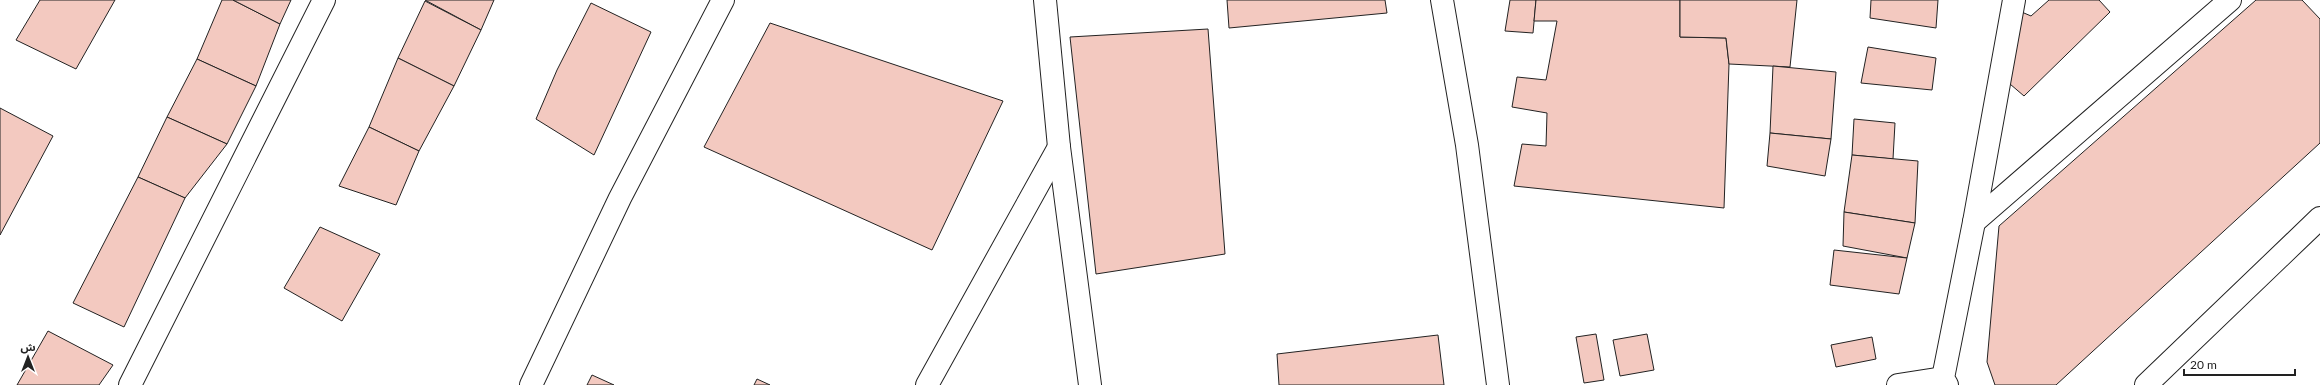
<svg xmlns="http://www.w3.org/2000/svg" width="2320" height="385" font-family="Lato,'Noto Sans Arabic',sans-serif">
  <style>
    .building { fill: #f3c9c0; stroke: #222 }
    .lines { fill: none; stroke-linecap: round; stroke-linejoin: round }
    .minor-casing { stroke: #222; stroke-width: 24 }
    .tertiary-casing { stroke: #222; stroke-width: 24 }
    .minor { stroke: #fff; stroke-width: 22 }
    .tertiary { stroke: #fff; stroke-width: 22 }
  </style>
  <rect width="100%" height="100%" fill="#fff"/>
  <!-- building -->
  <g class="building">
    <polygon points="40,0 115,0 76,69 16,40"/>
    <polygon points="222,0 233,0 280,24 256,86 197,59"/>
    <polygon points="233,0 291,0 280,24"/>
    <polygon points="425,0 494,0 481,30"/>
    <polygon points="1227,0 1385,0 1387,13 1229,28"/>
    <polygon points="1510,0 1536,0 1533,33 1505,31"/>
    <polygon points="1536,0 1680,0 1680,37 1726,38 1729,64 1724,208 1514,186 1522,144 1546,146 1547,113 1512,107 1517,77 1546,80 1557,21 1534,21"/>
    <polygon points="1680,0 1797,0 1790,67 1729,64 1726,38 1680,37"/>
    <polygon points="1871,0 1938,0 1936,28 1870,18"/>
    <polygon points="2049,0 2099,0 2110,12 2024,96 2010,84 2017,10 2031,16"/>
    <polygon points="2256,0 2302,0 2320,19 2320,143 2056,385 1995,385 1987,362 1999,226"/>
    <polygon points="425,1 481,30 454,86 398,58"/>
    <polygon points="591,3 651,32 594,155 536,119 557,70"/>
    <polygon points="770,23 1003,101 932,250 704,147"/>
    <polygon points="1208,29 1225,254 1096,274 1070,37"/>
    <polygon points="1868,47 1936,58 1932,90 1861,83"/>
    <polygon points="398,58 454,86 419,151 369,127"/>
    <polygon points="197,59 256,86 227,144 167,117"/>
    <polygon points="1773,66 1836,72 1831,139 1770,133"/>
    <polygon points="0,108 53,136 0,235"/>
    <polygon points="167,117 227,144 185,198 138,177"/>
    <polygon points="1854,119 1895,123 1893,159 1852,155"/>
    <polygon points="369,127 419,151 396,205 339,186"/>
    <polygon points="1770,133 1831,139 1825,176 1767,166"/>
    <polygon points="1852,155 1918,161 1915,223 1844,212"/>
    <polygon points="138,177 185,198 124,327 73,303"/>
    <polygon points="1844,212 1915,223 1907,258 1843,246"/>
    <polygon points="320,227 380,254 342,321 284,288"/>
    <polygon points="1834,250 1907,258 1899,294 1830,285"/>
    <polygon points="48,331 113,365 99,385 17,385"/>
    <polygon points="1596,334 1604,380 1584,383 1576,337"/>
    <polygon points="1647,334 1654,370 1620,376 1613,340"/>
    <polygon points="1438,335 1444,385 1279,385 1277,354"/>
    <polygon points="1872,337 1876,359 1836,367 1831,345"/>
    <polygon points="592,375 614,385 587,385"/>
    <polygon points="757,379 770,385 754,385"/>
  </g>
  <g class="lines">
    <!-- minor casing -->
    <g class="minor-casing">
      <g id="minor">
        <polyline points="1045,0 1059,147 1090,385"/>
        <polyline points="1974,222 2230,0"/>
        <polyline points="130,385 324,0"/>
        <polyline points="531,385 620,198 723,0"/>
        <polyline points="927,385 1059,147"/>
        <polyline points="1898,385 1943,378"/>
        <polyline points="1947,385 1943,378 1974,222 2014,0"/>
        <polyline points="2146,385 2320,218"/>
      </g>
    </g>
    <!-- tertiary casing -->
    <g class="tertiary-casing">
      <polyline id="tertiary" points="1442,0 1467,145 1498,385"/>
    </g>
    <!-- minor -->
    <use href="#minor" class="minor"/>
    <!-- tertiary -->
    <use href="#tertiary" class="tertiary"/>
  </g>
  <!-- north arrow -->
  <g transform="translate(28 357)" stroke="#ffffff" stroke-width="3" paint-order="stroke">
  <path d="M0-3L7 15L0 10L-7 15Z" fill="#222222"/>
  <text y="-6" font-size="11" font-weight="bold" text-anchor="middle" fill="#222222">ش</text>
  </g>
  <!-- scale -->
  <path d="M2184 369v6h111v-6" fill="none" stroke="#222222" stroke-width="2"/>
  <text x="2190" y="369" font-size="12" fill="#222222" stroke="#ffffff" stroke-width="3" paint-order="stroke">20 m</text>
</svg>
